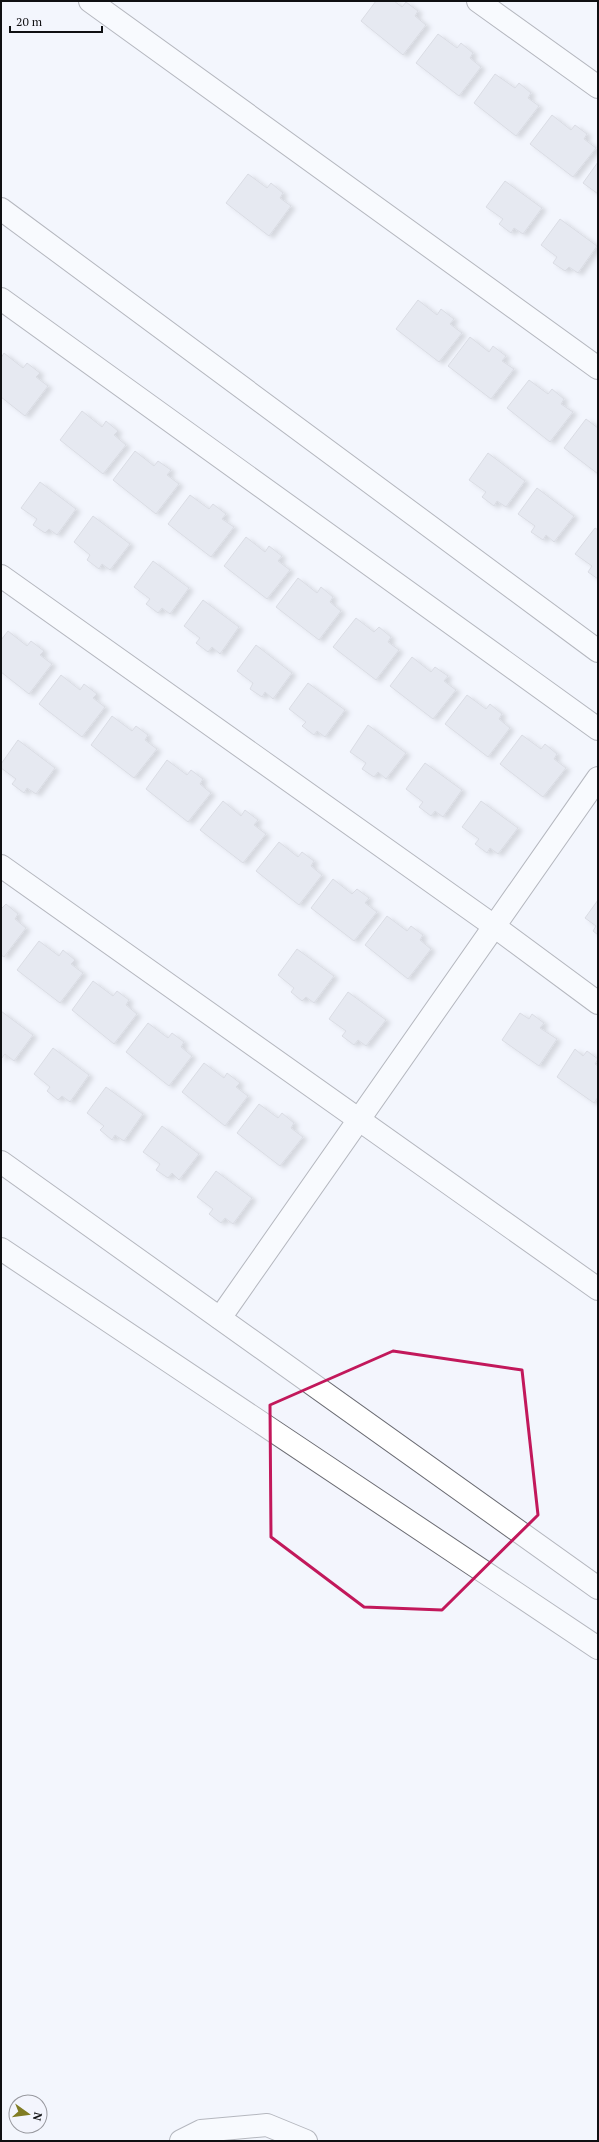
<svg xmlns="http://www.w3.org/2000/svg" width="599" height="2142" font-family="'PT Serif',serif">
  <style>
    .building { fill: #d8dae2; stroke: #bcbdc5; filter: url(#shadow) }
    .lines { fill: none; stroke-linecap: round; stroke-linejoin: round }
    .street-casing { stroke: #6b6c73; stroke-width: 24 }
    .street { stroke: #fff; stroke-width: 22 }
    .marked { fill: none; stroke: #c2185b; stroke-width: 3; stroke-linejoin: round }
  </style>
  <defs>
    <filter id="shadow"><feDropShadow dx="4.5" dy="2.5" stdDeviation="2" flood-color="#0004"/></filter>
  </defs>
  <rect width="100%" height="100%" fill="#f3f5fd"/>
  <!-- building -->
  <g class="building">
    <polygon points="376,1 394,1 402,7 406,2 418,11 415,16 426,25 403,55 361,21"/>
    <polygon points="438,34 457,48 461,43 473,53 470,58 481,67 459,96 416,63"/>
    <polygon points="495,74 515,88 519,83 531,93 528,98 539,106 516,136 474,103"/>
    <polygon points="552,115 571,130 575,125 587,134 584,139 596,148 573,177 530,144"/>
    <polygon points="598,162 598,194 583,183"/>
    <polygon points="248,174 267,188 271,183 283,193 280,198 291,206 269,236 226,203"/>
    <polygon points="505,181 542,208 523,234 514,228 511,233 499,224 503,219 486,207"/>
    <polygon points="560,219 597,246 578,273 569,267 565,271 553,263 557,257 541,245"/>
    <polygon points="418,300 437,315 441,309 454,319 450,324 462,333 439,362 396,329"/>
    <polygon points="470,337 489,352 493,346 506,356 502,361 514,369 491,399 448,366"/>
    <polygon points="4,353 23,368 27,363 40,373 36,377 48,386 25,416 1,397 1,358"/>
    <polygon points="529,380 548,394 552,389 564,399 561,404 573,412 550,442 507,408"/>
    <polygon points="82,411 102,427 106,421 118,431 114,435 126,445 103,474 60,440"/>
    <polygon points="586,419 598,428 598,474 564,448"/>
    <polygon points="135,451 154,466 158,461 171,470 167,475 179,484 156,514 113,480"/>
    <polygon points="488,453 525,481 506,507 497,501 494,506 482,497 486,492 469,480"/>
    <polygon points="40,482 76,509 57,535 49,529 45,533 33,525 37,519 21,508"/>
    <polygon points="537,488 574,516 554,542 546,535 543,540 531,532 535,526 518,514"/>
    <polygon points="190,495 209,509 213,504 226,514 222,519 234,527 211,557 168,524"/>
    <polygon points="93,516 130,544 110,570 102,564 99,569 87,560 90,555 74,542"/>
    <polygon points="595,528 598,530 598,579 588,572 592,566 575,554"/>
    <polygon points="246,537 265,552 269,546 282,556 278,561 290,570 267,599 224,566"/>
    <polygon points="153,561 189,588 170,614 162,608 158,613 146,604 150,599 134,587"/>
    <polygon points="298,578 317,593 321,587 333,597 330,602 341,611 319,640 276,607"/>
    <polygon points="203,600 239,627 220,654 212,647 208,652 196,643 200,638 184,626"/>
    <polygon points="356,618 374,632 379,627 391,637 388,642 399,650 376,680 333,647"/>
    <polygon points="8,631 27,646 31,641 44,651 40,655 52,664 29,694 1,672 1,640"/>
    <polygon points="256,645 292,673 273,699 265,692 262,697 250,689 253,683 237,671"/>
    <polygon points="412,657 431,672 435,667 448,676 444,681 456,690 433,719 390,686"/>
    <polygon points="61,675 80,690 84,684 97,694 93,698 105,707 82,737 39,704"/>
    <polygon points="308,683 345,710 325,737 317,731 314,735 302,726 306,722 289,709"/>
    <polygon points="467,695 486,709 490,704 502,714 499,719 510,728 488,757 445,724"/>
    <polygon points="112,716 132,731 136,726 148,735 145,740 157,749 134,778 91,745"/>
    <polygon points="368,725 406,753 386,779 378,772 374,777 362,769 366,763 350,752"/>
    <polygon points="522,735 541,749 545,744 557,754 554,759 566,768 543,797 500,764"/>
    <polygon points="18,740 55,768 36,794 27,788 24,793 12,784 16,779 1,768 1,764"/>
    <polygon points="167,760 187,775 191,770 203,779 200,784 211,793 188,822 146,789"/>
    <polygon points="425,763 462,790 443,817 435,811 431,816 419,807 423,802 406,789"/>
    <polygon points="223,801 241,816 245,810 258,820 254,825 266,834 243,863 200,830"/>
    <polygon points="481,801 518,828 498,854 490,848 487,853 475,844 479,839 462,827"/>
    <polygon points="279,842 298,857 302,852 314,861 311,866 322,875 299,905 256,871"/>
    <polygon points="333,879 352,894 357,889 369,898 365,903 377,912 354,941 311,908"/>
    <polygon points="598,900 598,935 593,931 596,926 585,918"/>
    <polygon points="6,904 18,914 15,919 26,928 4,957 1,955 1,909"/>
    <polygon points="387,916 407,931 411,926 423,935 420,940 431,949 408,979 365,945"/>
    <polygon points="39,941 59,956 63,950 75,960 71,964 83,973 60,1003 17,970"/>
    <polygon points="297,949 334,976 314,1003 306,997 302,1001 291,992 294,988 278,975"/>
    <polygon points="93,981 113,996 117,991 129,1000 126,1005 137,1014 114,1044 72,1010"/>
    <polygon points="348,992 386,1020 366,1046 358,1040 354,1045 342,1036 346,1031 329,1019"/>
    <polygon points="1,1011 33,1035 14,1061 5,1054 1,1059"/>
    <polygon points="520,1013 529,1019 532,1014 544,1023 540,1028 557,1039 539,1066 502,1040"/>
    <polygon points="148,1023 168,1038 172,1033 184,1042 181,1047 192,1056 169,1086 126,1052"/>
    <polygon points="53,1048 89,1075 70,1102 62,1096 58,1100 47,1091 50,1087 34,1074"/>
    <polygon points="575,1049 583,1056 587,1051 598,1059 595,1064 598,1066 598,1097 594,1103 557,1077"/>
    <polygon points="204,1063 224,1078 227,1073 240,1083 236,1087 248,1096 225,1126 182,1092"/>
    <polygon points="106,1087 143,1114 124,1141 115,1135 112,1140 100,1130 104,1126 87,1113"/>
    <polygon points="259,1104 278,1118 282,1113 294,1123 291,1128 303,1137 280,1166 237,1133"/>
    <polygon points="162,1126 199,1154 179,1180 172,1173 168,1178 156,1170 160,1164 143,1152"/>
    <polygon points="216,1171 252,1198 233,1224 225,1218 221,1223 209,1214 213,1209 197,1197"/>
  </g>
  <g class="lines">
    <!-- street casing -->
    <g class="street-casing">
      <g id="street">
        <polyline points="90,1 598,368"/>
        <polyline points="478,1 598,87"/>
        <polyline points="1,209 598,651"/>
        <polyline points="1,299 598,729"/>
        <polyline points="1,576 494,926 598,1003"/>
        <polyline points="1,866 598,1289"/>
        <polyline points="1,1162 598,1588"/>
        <polyline points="1,1249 598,1648"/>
        <polyline points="220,1318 598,778"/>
        <polyline points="181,2141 201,2131 267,2125 306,2141"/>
      </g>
    </g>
    <!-- street -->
    <use href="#street" class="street"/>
  </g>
  <!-- marked area -->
  <path d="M0 0H599V2142H0ZM393,1351L522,1370L538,1515L442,1610L364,1607L271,1537L270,1405Z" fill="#f3f5fd" fill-opacity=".55" fill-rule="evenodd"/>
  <path class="marked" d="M393,1351L522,1370L538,1515L442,1610L364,1607L271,1537L270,1405Z"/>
  <!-- border -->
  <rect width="599" height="2142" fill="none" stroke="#0f1012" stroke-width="4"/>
  <!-- north arrow -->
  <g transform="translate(28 2114) rotate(104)"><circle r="19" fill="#f3f5fd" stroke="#98999f"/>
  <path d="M0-3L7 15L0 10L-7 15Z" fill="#807c23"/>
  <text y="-6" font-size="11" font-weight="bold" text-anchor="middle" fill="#0f1012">N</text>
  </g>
  <!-- scale -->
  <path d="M10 26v6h92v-6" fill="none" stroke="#0f1012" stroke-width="2"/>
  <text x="16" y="26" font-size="12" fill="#0f1012" stroke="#f3f5fd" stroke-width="3" paint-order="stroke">20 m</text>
</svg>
